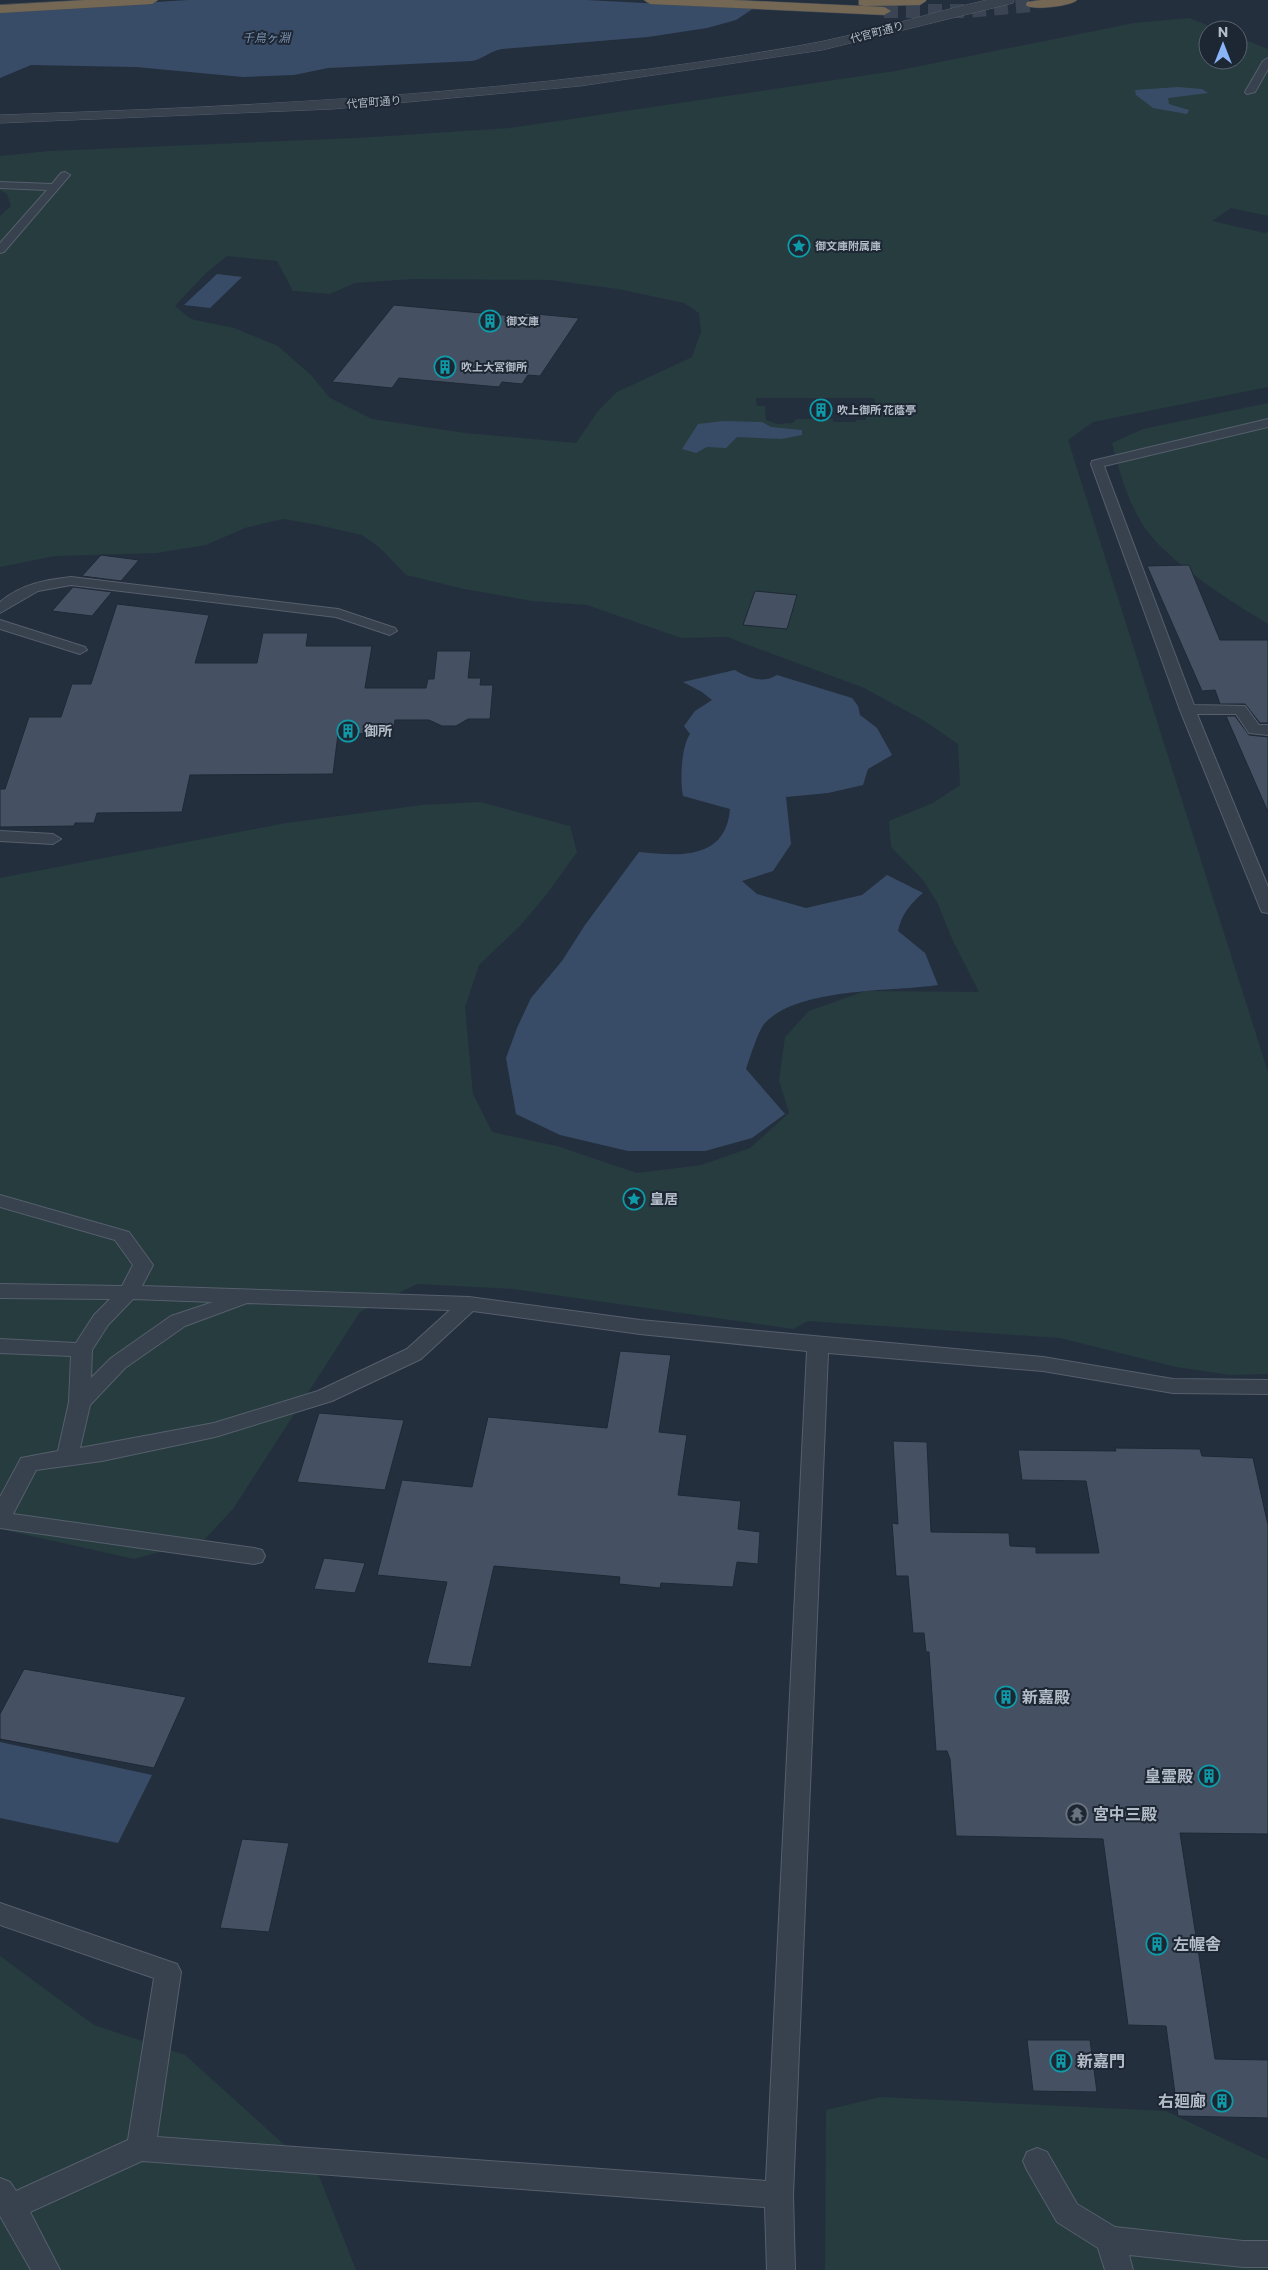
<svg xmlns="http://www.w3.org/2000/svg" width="1268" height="2270" font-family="Commissioner,'Noto Sans JP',sans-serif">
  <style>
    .green { fill: #263c3f; fill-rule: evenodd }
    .water { fill: #394c67 }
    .pier { fill: #242f3e }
    .building { fill: #455162; stroke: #1f2835 }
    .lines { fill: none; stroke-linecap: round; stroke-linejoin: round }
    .motorway-tunnel { stroke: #3a4453; stroke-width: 14; stroke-dasharray: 14 8; stroke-linecap: butt }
    .service-casing { stroke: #565f6c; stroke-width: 2 }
    .tertiary-casing { stroke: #565f6c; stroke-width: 1 }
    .motorway-casing { stroke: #434c59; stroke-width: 1 }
    .service { fill: #38414e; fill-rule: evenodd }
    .tertiary { fill: #38414e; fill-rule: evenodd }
    .motorway { fill: #746855; fill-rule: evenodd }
    .labels { text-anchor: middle; stroke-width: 4; stroke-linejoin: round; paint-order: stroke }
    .far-street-label { font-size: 11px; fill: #b4bcc9; stroke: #1d2633 }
    .far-poi-label { font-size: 11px; font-weight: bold; fill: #b4bcc9; stroke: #1d2633; text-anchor: start }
    .far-water-label { font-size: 12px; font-style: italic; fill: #7c92b1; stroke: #1d2633 }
    .poi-label { font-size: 14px; font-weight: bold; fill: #b4bcc9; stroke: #1d2633; text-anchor: start }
    .near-poi-label { font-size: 16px; font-weight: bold; fill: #b4bcc9; stroke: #1d2633; text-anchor: start }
  </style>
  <rect width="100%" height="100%" fill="#242f3e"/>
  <!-- green -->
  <g class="green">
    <path d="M1189,18L1220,30H1208V60H1238V37L1268,49V216L1231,208L1212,221L1265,233L1268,231V387L1093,422L1068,440L1268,1072V1374L1230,1375L1176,1367L1060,1338L808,1321L793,1329L513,1289L417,1284L360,1312L233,1509L204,1540L134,1559L0,1529V878L286,823L422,805L480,802L570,826L577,852L547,894L520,926L479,965L465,1007L473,1094L492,1132L557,1146L637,1173L701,1165L750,1148L789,1113L779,1080L785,1037L809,1011L865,991L979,992L953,941L937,902L923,880L891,847L889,821L933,803L960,785L958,744L923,720L864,688L727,637L681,638L587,605L532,601L464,589L406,575L380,548L362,535L313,524L283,519L245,528L206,545L157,553L55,556L0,567V216L11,206L7,194L0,190V156L49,151L357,138L510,128L895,71L1134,23ZM227,256L277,261L293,291L330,294L355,283L413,279L550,280L618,289L684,303L699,313L701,332L692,357L617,392L598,411L576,443L465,433L372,419L330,398L311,375L278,346L234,328L191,319L175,306L205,274ZM756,398H874L877,415H866V420H856V422H833V419H796L793,423L777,424L766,420L765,406H757Z"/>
    <path d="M1268,403V624C1231,602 1162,558 1141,522C1126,496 1119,471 1112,443L1143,429Z"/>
    <polygon points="0,1956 94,2025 185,2055 319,2176 356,2270 0,2270"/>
    <polygon points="880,2097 1166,2111 1268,2160 1268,2270 825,2270 826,2110"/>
  </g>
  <!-- water -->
  <g class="water">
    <path d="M0,0H766L736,20L707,28L648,37L502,49C489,51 484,59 472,61L328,68L294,75L243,77L136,67L31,65L0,78Z"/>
    <polygon points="1178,87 1202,89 1208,93 1168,98 1169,104 1189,110 1187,114 1153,108 1136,95 1135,90"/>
    <polygon points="217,274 242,277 210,308 184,305"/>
    <polygon points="723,421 762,422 771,427 802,430 802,435 781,439 737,437 726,448 707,447 696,453 682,449 698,424"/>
    <path d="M735,670C748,678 763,684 777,675L852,698L858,706L860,715L877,728L892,755L868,769L863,785L828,793L786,797L791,844L773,871L742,881L757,894L806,908L862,895L887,875L923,893C911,903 901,915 898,931L925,953L938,985C891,992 799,987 765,1023C758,1030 750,1058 746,1069L785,1114L752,1138L705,1151H628L560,1135L516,1114L506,1058L517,1028L531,998L562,961L585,925L639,852C677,856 726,861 730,809L683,796C680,781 681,747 690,734L684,726L695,711L712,700L702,692L683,682Z"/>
    <polygon points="0,1742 152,1775 118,1843 0,1818"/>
  </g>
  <!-- pier -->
  <g class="pier">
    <polygon points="0,0 188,0 0,12"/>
    <polygon points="586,0 769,0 758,9"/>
  </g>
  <!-- building -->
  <g class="building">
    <polygon points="394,305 525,317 525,313 579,318 540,376 528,375 522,384 502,382 499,387 399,378 392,388 332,382"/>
    <polygon points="101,555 139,560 121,581 82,576"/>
    <polygon points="1189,565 1220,640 1268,640 1268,723 1260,723 1245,704 1220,704 1215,690 1202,691 1147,566"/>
    <polygon points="73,587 112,592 92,616 52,611"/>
    <polygon points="755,591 797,595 787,629 743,625"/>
    <polygon points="117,604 209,615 195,663 257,663 263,633 308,633 306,646 372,646 365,688 426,688 428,679 434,679 437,651 471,651 468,678 481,678 480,685 493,685 490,719 468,719 456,726 442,726 429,720 395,720 393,733 338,734 333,774 190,775 182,812 97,813 94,823 75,823 74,826 0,827 0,789 5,789 29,717 61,717 72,684 91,684"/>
    <polygon points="1226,716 1235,716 1249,735 1268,737 1268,812"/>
    <polygon points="620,1351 671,1355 659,1432 687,1435 678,1495 741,1501 738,1529 760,1532 758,1564 737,1562 733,1587 661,1583 660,1588 619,1584 620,1577 494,1566 471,1667 427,1663 447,1582 377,1575 402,1480 472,1487 488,1417 607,1428"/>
    <polygon points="319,1413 404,1420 385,1490 297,1482"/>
    <polygon points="893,1441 927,1442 931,1532 1009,1533 1010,1546 1036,1547 1036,1553 1099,1553 1086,1481 1022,1480 1018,1450 1116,1451 1115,1448 1200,1449 1202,1456 1253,1458 1268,1525 1268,1834 1180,1833 1215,2059 1268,2060 1268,2118 1178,2116 1166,2026 1128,2025 1103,1839 956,1836 950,1759 947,1751 936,1751 929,1652 926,1652 924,1633 913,1633 908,1576 896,1576 892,1523 898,1524"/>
    <polygon points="324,1558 365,1563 355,1593 314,1589"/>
    <polygon points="24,1669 186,1697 154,1768 0,1739 0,1714"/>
    <polygon points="242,1839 289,1843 269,1932 220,1928"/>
    <polygon points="1027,2040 1090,2040 1097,2092 1033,2091"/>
  </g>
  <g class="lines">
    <!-- motorway-tunnel -->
    <polyline class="motorway-tunnel" points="884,11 968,11 1032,5"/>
    <!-- service casing -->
    <g class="service-casing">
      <g id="service">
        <polygon points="1268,58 1268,69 1255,92 1247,94 1245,92 1263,61"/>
        <polygon points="65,172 70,175 4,252 0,253 0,243 47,190 0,188 0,182 52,184 61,173"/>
        <polygon points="1268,419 1268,427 1104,466 1194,705 1245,706 1259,725 1268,725 1268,735 1249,733 1236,714 1197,714 1268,887 1268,913 1262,912 1260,908 1180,710 1091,464 1092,461"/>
        <path d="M71,577L338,609L395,628L397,631L390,635L336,617L71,585L38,591L0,613V602C21,584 45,580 71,577Z"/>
        <polygon points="0,620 85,647 87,650 80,654 0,629"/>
        <polygon points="0,831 53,834 61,839 53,844 0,841"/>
        <path d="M0,1195L129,1232L153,1265L142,1286L469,1297L640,1320L1043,1357L1173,1379L1268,1380V1394L1173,1393L1043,1371L828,1353L793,2195L795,2270H767L765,2207L142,2161L30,2212L60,2270H31L0,2216V2178L10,2182L16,2191L128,2140L154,1978L0,1925V1903L177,1964L181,1972L157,2137L766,2181L807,1351L640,1334L473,1311L421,1359L332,1401L215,1437L102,1461L36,1470L13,1514L254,1548L262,1550L265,1556L262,1562L254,1564L0,1528V1497L21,1458L58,1451L69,1402L71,1356L0,1353V1339L76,1343L94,1315L110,1299L0,1298V1284L122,1286L133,1265L115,1240L0,1207ZM133,1299L213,1302L171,1316L111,1358L91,1378L92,1350L108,1325ZM247,1303L450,1310L407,1349L318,1391L214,1423L80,1448L90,1405L125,1368L185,1326Z"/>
        <polygon points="1037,2148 1047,2152 1077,2204 1115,2227 1243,2241 1268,2241 1268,2267 1243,2267 1129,2255 1133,2270 1105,2270 1098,2248 1057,2222 1027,2170 1023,2161 1027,2152"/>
      </g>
    </g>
    <!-- tertiary casing -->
    <g class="tertiary-casing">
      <path id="tertiary" d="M987,0H1014L1013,3L822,50L580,86L332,109L0,123V115C267,106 534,93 798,46C862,35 924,14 987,0Z"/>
    </g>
    <!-- motorway casing -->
    <g class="motorway-casing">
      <g id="motorway">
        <polygon points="86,0 158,0 152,4 0,13 0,5"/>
        <polygon points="644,0 733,0 884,7 891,11 884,15 650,4"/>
        <polygon points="859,0 926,0 926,1 920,5 864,6 859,5"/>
        <path d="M1041,0H1077C1072,6 1031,11 1026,5L1027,2Z"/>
      </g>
    </g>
    <!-- service -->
    <use href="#service" class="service"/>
    <!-- tertiary -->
    <use href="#tertiary" class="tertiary"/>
    <!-- motorway -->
    <use href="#motorway" class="motorway"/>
  </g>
  <!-- icons -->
  <defs>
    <g id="sight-ring" transform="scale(1.125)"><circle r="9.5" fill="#1d2633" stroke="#0f9aa8" stroke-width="1.5"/><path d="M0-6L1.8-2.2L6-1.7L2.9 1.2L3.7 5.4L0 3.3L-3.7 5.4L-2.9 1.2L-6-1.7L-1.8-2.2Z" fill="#0f9aa8"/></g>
    <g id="building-ring" transform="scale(1.125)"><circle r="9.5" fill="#1d2633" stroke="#0f9aa8" stroke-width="1.5"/><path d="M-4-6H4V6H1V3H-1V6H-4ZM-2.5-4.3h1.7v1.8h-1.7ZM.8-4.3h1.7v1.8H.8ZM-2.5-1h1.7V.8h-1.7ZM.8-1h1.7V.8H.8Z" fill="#0f9aa8"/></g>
    <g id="temple-ring" transform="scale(1.125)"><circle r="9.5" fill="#1d2633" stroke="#6b7280" stroke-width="1.5"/><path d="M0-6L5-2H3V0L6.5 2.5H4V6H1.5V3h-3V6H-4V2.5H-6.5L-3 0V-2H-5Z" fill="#6b7280"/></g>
  </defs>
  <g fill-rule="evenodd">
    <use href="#sight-ring" x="799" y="246"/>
    <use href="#building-ring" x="490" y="321"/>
    <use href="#building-ring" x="445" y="367"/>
    <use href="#building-ring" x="821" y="410"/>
    <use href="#building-ring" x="348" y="731"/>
    <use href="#sight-ring" x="634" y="1199"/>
    <use href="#building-ring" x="1006" y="1697"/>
    <use href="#building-ring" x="1209" y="1776"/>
    <use href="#temple-ring" x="1077" y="1814"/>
    <use href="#building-ring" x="1157" y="1944"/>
    <use href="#building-ring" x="1061" y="2061"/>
    <use href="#building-ring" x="1222" y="2101"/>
  </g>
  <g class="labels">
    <!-- far-street labels -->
    <g class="far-street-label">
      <text transform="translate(877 32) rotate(-15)" y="4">代官町通り</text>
      <text transform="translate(374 102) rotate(-4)" y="4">代官町通り</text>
    </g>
    <!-- far-poi labels -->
    <g class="far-poi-label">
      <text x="815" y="250">御文庫附属庫</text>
      <text x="506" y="325">御文庫</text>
      <text x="461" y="371">吹上大宮御所</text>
      <text x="837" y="414">吹上御所 花蔭亭</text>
    </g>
    <!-- far-water labels -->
    <g class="far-water-label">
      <text x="266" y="42">千鳥ヶ淵</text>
    </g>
    <!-- poi labels -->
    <g class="poi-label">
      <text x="364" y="736">御所</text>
      <text x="650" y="1204">皇居</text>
    </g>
    <!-- near-poi labels -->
    <g class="near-poi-label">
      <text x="1022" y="1703">新嘉殿</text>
      <text x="1193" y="1782" text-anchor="end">皇霊殿</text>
      <text x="1093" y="1820">宮中三殿</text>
      <text x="1173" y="1950">左幄舎</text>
      <text x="1077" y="2067">新嘉門</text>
      <text x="1206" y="2107" text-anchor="end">右廻廊</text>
    </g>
  </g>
  <!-- north arrow -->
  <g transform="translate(1223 45)"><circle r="24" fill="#1d2633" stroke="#59626f"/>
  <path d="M0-4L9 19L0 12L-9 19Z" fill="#8ab4f8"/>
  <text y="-8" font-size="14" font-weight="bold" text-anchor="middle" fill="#b4bcc9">N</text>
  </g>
</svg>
